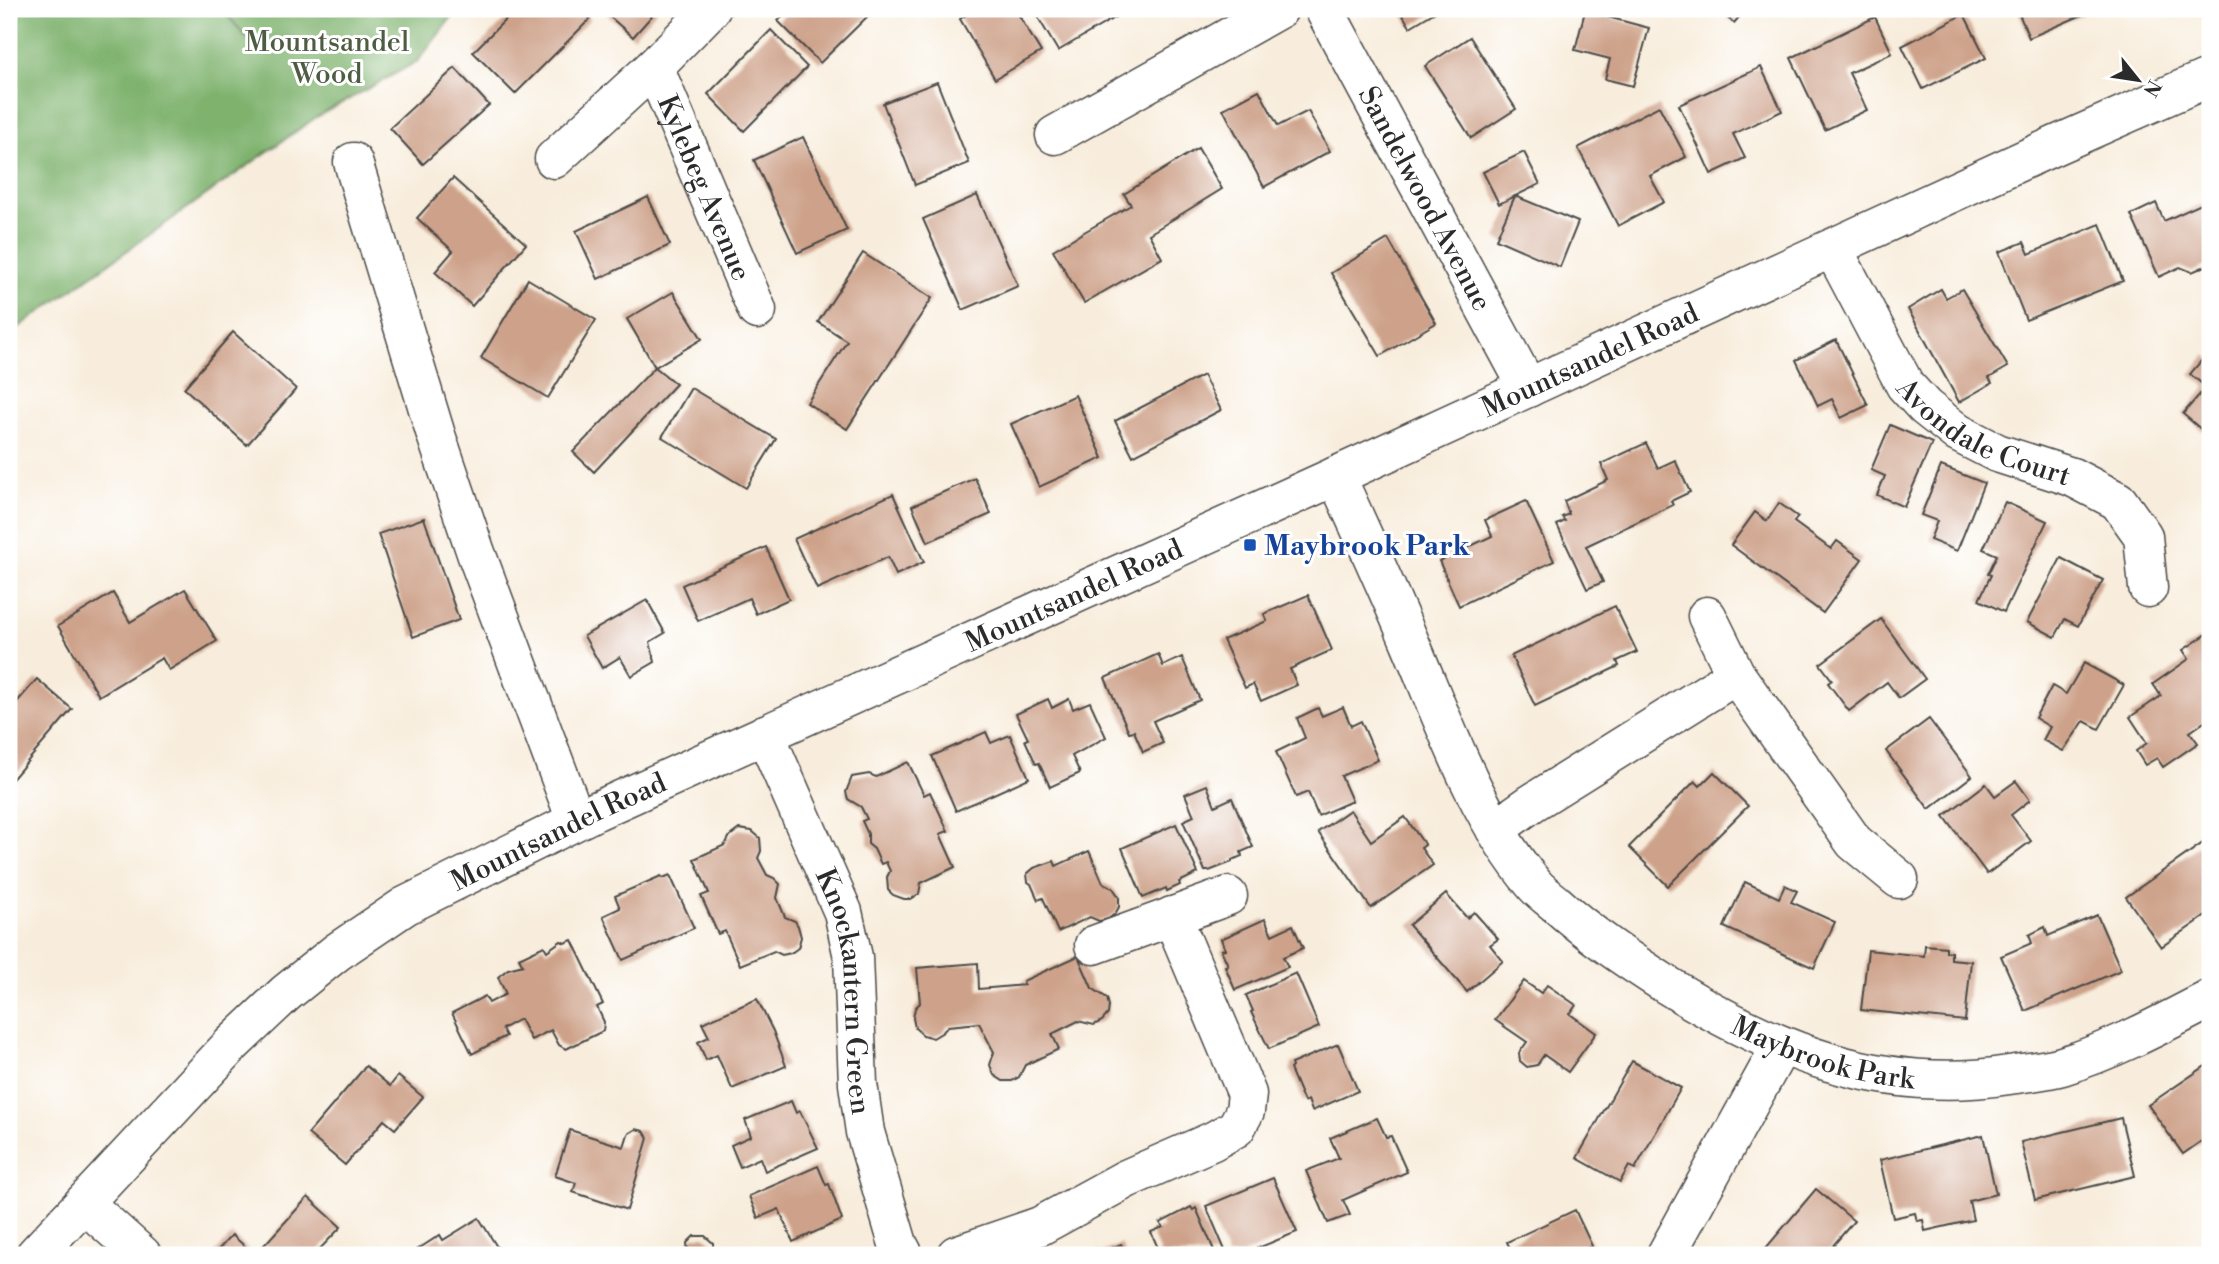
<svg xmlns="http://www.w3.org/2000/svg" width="2219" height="1264" font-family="'Libre Bodoni',serif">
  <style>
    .forest { fill: #7eb26d; stroke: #546e4c; stroke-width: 2 }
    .building { fill: #cea28a }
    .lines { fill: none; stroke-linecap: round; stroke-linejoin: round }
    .minor-casing { stroke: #4a4846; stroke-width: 41 }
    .minor { stroke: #fff; stroke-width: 38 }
    .transit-dot { fill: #1a4fb4; stroke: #fff; stroke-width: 2.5 }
    .labels { text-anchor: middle; stroke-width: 6; stroke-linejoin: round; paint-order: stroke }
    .park-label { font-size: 28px; fill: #4e5c44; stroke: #fff }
    .street-label { font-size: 28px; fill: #2b2b2b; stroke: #fff }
    .transit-label { font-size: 28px; font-weight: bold; fill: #164399; stroke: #fff; text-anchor: start }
  </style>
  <rect width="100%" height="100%" fill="#fff"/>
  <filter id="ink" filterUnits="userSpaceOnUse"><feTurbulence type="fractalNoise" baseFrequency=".0143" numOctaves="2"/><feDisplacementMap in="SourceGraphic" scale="14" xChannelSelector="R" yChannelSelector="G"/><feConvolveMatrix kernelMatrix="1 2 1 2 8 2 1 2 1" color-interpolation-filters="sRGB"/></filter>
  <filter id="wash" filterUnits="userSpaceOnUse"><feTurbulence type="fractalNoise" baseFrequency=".00686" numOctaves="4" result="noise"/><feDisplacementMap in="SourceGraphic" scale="28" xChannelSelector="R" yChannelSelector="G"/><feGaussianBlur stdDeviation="1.57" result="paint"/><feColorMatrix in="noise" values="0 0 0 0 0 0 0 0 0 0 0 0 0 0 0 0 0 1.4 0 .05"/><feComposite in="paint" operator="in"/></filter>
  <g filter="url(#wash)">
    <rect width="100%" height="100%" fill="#f8eddc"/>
    <!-- forest -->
    <polygon class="forest" points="9,9 221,9 253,45 223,9 458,9 418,61 315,118 9,334"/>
    <g id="blocks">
      <!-- building -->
      <g class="building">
        <polygon points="516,9 580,9 590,19 515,94 473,52"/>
        <polygon points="601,9 658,9 633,37"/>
        <polygon points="790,9 875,9 820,63 778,21"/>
        <polygon points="976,9 1015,9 1041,52 995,79 960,19"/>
        <polygon points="1033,9 1129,9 1058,51"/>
        <polygon points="1399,9 1440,9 1410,27"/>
        <polygon points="1717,9 1746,9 1734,23"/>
        <polygon points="2017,9 2096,9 2029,38"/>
        <polygon points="1585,11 1649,28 1633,86 1605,79 1610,59 1575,50"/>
        <polygon points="1964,14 1986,58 1923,89 1902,46"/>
        <polygon points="1875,17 1892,53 1849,73 1867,110 1825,130 1791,58"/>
        <polygon points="771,30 807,67 744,131 708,94"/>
        <polygon points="1470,37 1516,109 1471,138 1425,66"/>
        <polygon points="1761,67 1782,111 1733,134 1745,158 1711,174 1679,105"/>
        <polygon points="455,68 489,105 423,164 390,128"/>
        <polygon points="937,82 969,163 915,185 883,103"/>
        <polygon points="1259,90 1278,126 1308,111 1330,151 1264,187 1223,109"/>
        <polygon points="1659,106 1686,157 1650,176 1664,202 1618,226 1578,148"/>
        <polygon points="803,137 847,230 797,253 754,160"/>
        <polygon points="1198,148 1222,189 1149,234 1162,258 1084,303 1053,250 1131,205 1124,194"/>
        <polygon points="1524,152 1540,184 1499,204 1483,172"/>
        <polygon points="453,178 526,244 472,306 435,272 453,251 417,218"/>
        <polygon points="977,195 1018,286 963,310 923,219"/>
        <polygon points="1515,196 1578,222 1560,267 1496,239"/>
        <polygon points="648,197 670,245 598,279 576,231"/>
        <polygon points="2210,200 2210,264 2192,272 2180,267 2159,277 2131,215 2156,203 2164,221"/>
        <polygon points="2100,224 2123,281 2026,320 1999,252 2024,242 2029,254"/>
        <polygon points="1388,239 1436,323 1380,356 1331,273"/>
        <polygon points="863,253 932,298 847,429 807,403 847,341 818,322"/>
        <polygon points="528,279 596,320 548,398 481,358"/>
        <polygon points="1941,289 1946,298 1962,289 2008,367 1989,378 1992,383 1959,402 1908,309"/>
        <polygon points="673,292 702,339 655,367 627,319"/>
        <polygon points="233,332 296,389 247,445 184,388"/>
        <polygon points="1836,340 1868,405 1841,418 1832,399 1818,406 1796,360"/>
        <polygon points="2206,355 2210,358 2210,437 2183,414 2206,387 2190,374"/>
        <polygon points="655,367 676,384 594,472 573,452"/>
        <polygon points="1203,375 1221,410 1133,456 1115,421"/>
        <polygon points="691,388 776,439 746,488 662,437"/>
        <polygon points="1075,395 1103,458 1039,487 1011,424"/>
        <polygon points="1890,425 1932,443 1904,507 1877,495 1885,476 1871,470"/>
        <polygon points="1646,443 1658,468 1675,460 1690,492 1671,501 1673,505 1586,546 1603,582 1587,589 1557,525 1565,521 1562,517 1569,514 1564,501 1608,480 1601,464"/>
        <polygon points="1941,466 1984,483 1957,551 1930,540 1937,521 1921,515"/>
        <polygon points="975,478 991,514 928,542 912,506"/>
        <polygon points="893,494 924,562 896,575 888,557 817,589 794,539"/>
        <polygon points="1526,501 1554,561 1459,606 1439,561 1492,536 1485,520"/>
        <polygon points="2005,502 2047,521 2004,612 1979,600 1991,575 1988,574 1997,555 1983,549"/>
        <polygon points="1779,503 1798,517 1794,522 1831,549 1837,541 1862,559 1823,613 1731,545 1755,512 1767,521"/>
        <polygon points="424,518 459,620 413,637 378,534"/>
        <polygon points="766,547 789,599 756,614 749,598 698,621 682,585"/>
        <polygon points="2061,558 2103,580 2078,626 2065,619 2055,637 2027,622"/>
        <polygon points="185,589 217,641 169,670 162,658 99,696 58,626 113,593 130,622"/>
        <polygon points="1308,595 1332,650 1290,669 1297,685 1261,701 1253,684 1245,688 1223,640 1267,621 1264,614"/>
        <polygon points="647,600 665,633 650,642 655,662 631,676 620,657 602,668 584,636"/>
        <polygon points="1615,606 1637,652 1617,661 1619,666 1535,706 1511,656"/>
        <polygon points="1881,619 1925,679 1899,698 1887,682 1849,711 1828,683 1832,680 1820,664"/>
        <polygon points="2210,632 2210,718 2190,732 2198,743 2163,767 2157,758 2145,765 2136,751 2147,743 2130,717 2161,696 2153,684 2189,659 2183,650"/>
        <polygon points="1158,654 1163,666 1182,657 1200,700 1153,721 1163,743 1143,752 1134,731 1129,732 1105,678"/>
        <polygon points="2084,663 2124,685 2099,729 2084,721 2063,751 2043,740 2050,727 2035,718 2052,686 2066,694"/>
        <polygon points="37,679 72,709 9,783 9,707 11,709"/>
        <polygon points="1048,699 1052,708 1069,699 1073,709 1090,702 1106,737 1072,756 1080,773 1050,787 1039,763 1036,764 1025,740 1028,739 1016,714"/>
        <polygon points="1343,707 1351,726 1361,721 1378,760 1341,776 1352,801 1318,816 1308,792 1296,797 1276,752 1305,738 1297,718 1318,708 1322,716"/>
        <polygon points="1929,719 1972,776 1929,809 1886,751"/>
        <polygon points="986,732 991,743 1010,735 1029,778 956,811 932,756"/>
        <polygon points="908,762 924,795 930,792 948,831 940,834 955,867 921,883 919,894 911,899 904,899 893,895 888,890 887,877 890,871 886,862 881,864 874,849 868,844 868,834 862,821 867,819 861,807 848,799 846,792 852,777 869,774 876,777"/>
        <polygon points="1714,772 1748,806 1668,886 1629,847 1695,781 1700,786"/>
        <polygon points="2016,781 2030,800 2011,815 2031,841 1987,874 1944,816 1986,784 1995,796"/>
        <polygon points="1207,785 1215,806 1232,798 1253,847 1241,852 1242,856 1232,860 1232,862 1209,871 1205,871 1183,821 1194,816 1185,794"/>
        <polygon points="1350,810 1371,841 1405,817 1425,845 1421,848 1433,865 1371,908 1318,832"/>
        <polygon points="1176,824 1198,873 1179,882 1180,885 1167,891 1166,888 1143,898 1122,848"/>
        <polygon points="739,829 752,831 760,838 761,851 758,858 767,875 774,878 780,884 777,898 785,917 795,921 798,926 801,937 798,948 791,953 782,955 774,951 740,965 725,931 718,934 701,896 709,893 694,859 725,845 730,836"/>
        <polygon points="2210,838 2210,913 2161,947 2126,897"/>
        <polygon points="1089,851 1103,883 1113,888 1119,897 1119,907 1115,914 1108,919 1099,921 1090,917 1058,932 1043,898 1038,900 1031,884 1028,882 1027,874 1034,868 1054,861 1056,866"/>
        <polygon points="670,875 694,928 623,960 603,916 620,908 615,896 661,876 663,878"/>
        <polygon points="1745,882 1779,898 1785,885 1797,891 1791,902 1835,922 1814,968 1724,927"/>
        <polygon points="1446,894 1467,918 1474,912 1498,939 1490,945 1503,961 1467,992 1409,925"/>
        <polygon points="2097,915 2121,970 2025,1011 2001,956 2032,943 2029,935 2045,927 2048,936"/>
        <polygon points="1265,919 1272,935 1293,925 1303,948 1283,957 1288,967 1235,990 1225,966 1228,965 1221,950 1225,949 1221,939"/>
        <polygon points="572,940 603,1004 597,1007 604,1022 603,1031 566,1049 559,1045 551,1030 531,1040 520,1019 502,1029 506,1036 472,1054 452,1013 485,996 489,1003 506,994 498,977 508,969 523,965 519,958 544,946 547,951 561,941 565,943"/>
        <polygon points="1925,945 1946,947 1946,952 1951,952 1951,959 1971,961 1965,1021 1861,1010 1868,950 1924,956"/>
        <polygon points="1078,956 1092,988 1107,998 1109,1006 1108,1014 1102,1021 1094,1025 1078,1021 1052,1034 1059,1049 1025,1065 1019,1077 1012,1081 1003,1081 994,1075 990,1065 994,1052 979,1023 948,1026 943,1032 933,1038 923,1035 915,1028 913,1018 915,1008 920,1003 917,968 978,963 979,989 1002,987 1024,985 1023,981"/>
        <polygon points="1296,973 1319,1027 1269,1049 1251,1012 1253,1011 1246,995"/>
        <polygon points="1524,981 1541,993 1547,985 1576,1005 1570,1014 1596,1033 1568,1072 1544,1055 1537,1065 1527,1067 1520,1061 1519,1053 1527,1042 1495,1020"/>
        <polygon points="757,999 773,1031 786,1066 732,1089 717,1055 706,1060 698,1042 709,1037 702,1023"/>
        <polygon points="1338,1044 1358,1091 1312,1111 1308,1100 1304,1102 1290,1069 1292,1067 1291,1064"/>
        <polygon points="1632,1061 1681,1088 1635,1169 1629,1166 1620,1182 1577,1158"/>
        <polygon points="2210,1063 2210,1135 2183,1154 2148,1105"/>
        <polygon points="366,1066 390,1086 398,1076 423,1097 395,1129 384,1120 345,1165 308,1134"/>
        <polygon points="791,1101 796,1113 800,1111 818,1148 765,1171 760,1158 740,1167 731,1145 751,1136 745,1120"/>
        <polygon points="1377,1118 1386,1137 1391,1136 1407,1172 1343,1200 1350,1215 1328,1223 1306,1171 1339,1158 1330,1138"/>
        <polygon points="2121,1118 2135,1176 2035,1200 2021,1142"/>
        <polygon points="636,1129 644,1131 648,1138 627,1210 573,1192 576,1183 555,1176 570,1130 624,1147 628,1134"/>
        <polygon points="1983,1135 1996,1194 1969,1201 1973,1220 1925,1231 1923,1220 1917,1221 1915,1213 1893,1218 1880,1160"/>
        <polygon points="818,1166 826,1185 829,1184 842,1220 793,1242 779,1209 758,1218 749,1196"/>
        <polygon points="1273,1178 1297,1232 1241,1255 1227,1255 1206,1206"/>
        <polygon points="1816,1189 1854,1221 1825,1255 1760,1255"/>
        <polygon points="308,1197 341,1227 314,1255 255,1255"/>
        <polygon points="1191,1207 1193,1210 1196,1208 1216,1255 1161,1255 1151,1232 1163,1227 1160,1223"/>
        <polygon points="1575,1210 1592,1246 1574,1255 1513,1255 1507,1242"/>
        <polygon points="479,1218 502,1255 417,1255 415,1251 440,1235 443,1240"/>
        <polygon points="232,1235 255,1255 213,1255"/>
        <polygon points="694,1236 705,1236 713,1243 713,1255 688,1255 687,1243"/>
        <polygon points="1121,1244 1126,1255 1090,1255 1099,1251 1100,1253"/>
      </g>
    </g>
  </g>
  <g filter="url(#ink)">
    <use href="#blocks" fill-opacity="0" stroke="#4a4846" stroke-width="2"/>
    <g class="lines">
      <!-- minor casing -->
      <g class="minor-casing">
        <g id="minor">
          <path id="s1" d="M1324,9L1528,388"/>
          <path id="s2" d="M654,67L757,310"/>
          <polyline points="1055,135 1279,9"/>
          <polyline points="554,159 654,67 711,9"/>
          <polyline points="353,162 436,435 476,553 576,820"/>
          <path id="s3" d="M1833,249L1905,385L1925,407L1958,433L1997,453L2072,477L2118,501L2143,536L2148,588"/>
          <path id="s4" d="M1336,476C1362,533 1388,590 1412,647C1445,725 1478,818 1533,883C1539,891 1548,897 1555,903C1589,934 1628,960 1667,985C1773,1051 1882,1095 2009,1075C2026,1072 2045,1071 2062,1066C2114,1050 2162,1024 2210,999"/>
          <polyline points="1707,616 1736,675 1854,842 1899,879"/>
          <path id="s5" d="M765,734L843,912L853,957L858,1084L865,1132L898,1244L904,1255"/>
          <polyline points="1495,829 1532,803 1736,675"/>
          <polyline points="1094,945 1228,896"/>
          <polyline points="84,1203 142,1255"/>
          <path id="s6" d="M35,1255L231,1045L286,993L337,952L405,906L596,811L1336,476L2056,145L2210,77"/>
          <polyline points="956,1255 1040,1226 1126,1179 1213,1141 1236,1128 1245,1111 1247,1094 1172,916"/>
          <polyline points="1666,1255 1781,1046"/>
        </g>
      </g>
      <!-- minor -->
      <use href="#minor" class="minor"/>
    </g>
  </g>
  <!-- markers -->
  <rect class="transit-dot" x="1243" y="538" width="14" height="14" rx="3.5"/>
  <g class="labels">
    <!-- park labels -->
    <g class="park-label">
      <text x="327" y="51">Mountsandel<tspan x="327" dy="32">Wood</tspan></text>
    </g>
    <!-- street labels -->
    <g class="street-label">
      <text dy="10" stroke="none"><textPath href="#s2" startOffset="131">Kylebeg Avenue</textPath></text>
      <text dy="10" stroke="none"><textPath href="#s1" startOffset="215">Sandelwood Avenue</textPath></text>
      <text dy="10" stroke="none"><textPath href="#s6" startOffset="1815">Mountsandel Road</textPath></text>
      <text dy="10" stroke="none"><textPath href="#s3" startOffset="248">Avondale Court</textPath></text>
      <text dy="10" stroke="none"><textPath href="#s6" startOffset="1248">Mountsandel Road</textPath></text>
      <text dy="10" stroke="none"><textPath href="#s6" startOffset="681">Mountsandel Road</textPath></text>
      <text dy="10" stroke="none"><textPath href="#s5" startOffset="273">Knockantern Green</textPath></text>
      <text dy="10" stroke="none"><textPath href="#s4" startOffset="794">Maybrook Park</textPath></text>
    </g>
    <!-- transit labels -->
    <g class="transit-label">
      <text x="1264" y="555">Maybrook Park</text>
    </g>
  </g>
  <!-- margin -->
  <rect width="2219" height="1264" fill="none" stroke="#fff" stroke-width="35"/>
  <!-- north arrow -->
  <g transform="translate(2138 80) rotate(120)" stroke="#ffffff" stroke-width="5" paint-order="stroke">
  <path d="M0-5L12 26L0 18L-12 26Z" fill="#2b2b2b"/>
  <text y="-10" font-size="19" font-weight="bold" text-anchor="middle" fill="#2b2b2b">N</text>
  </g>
</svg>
